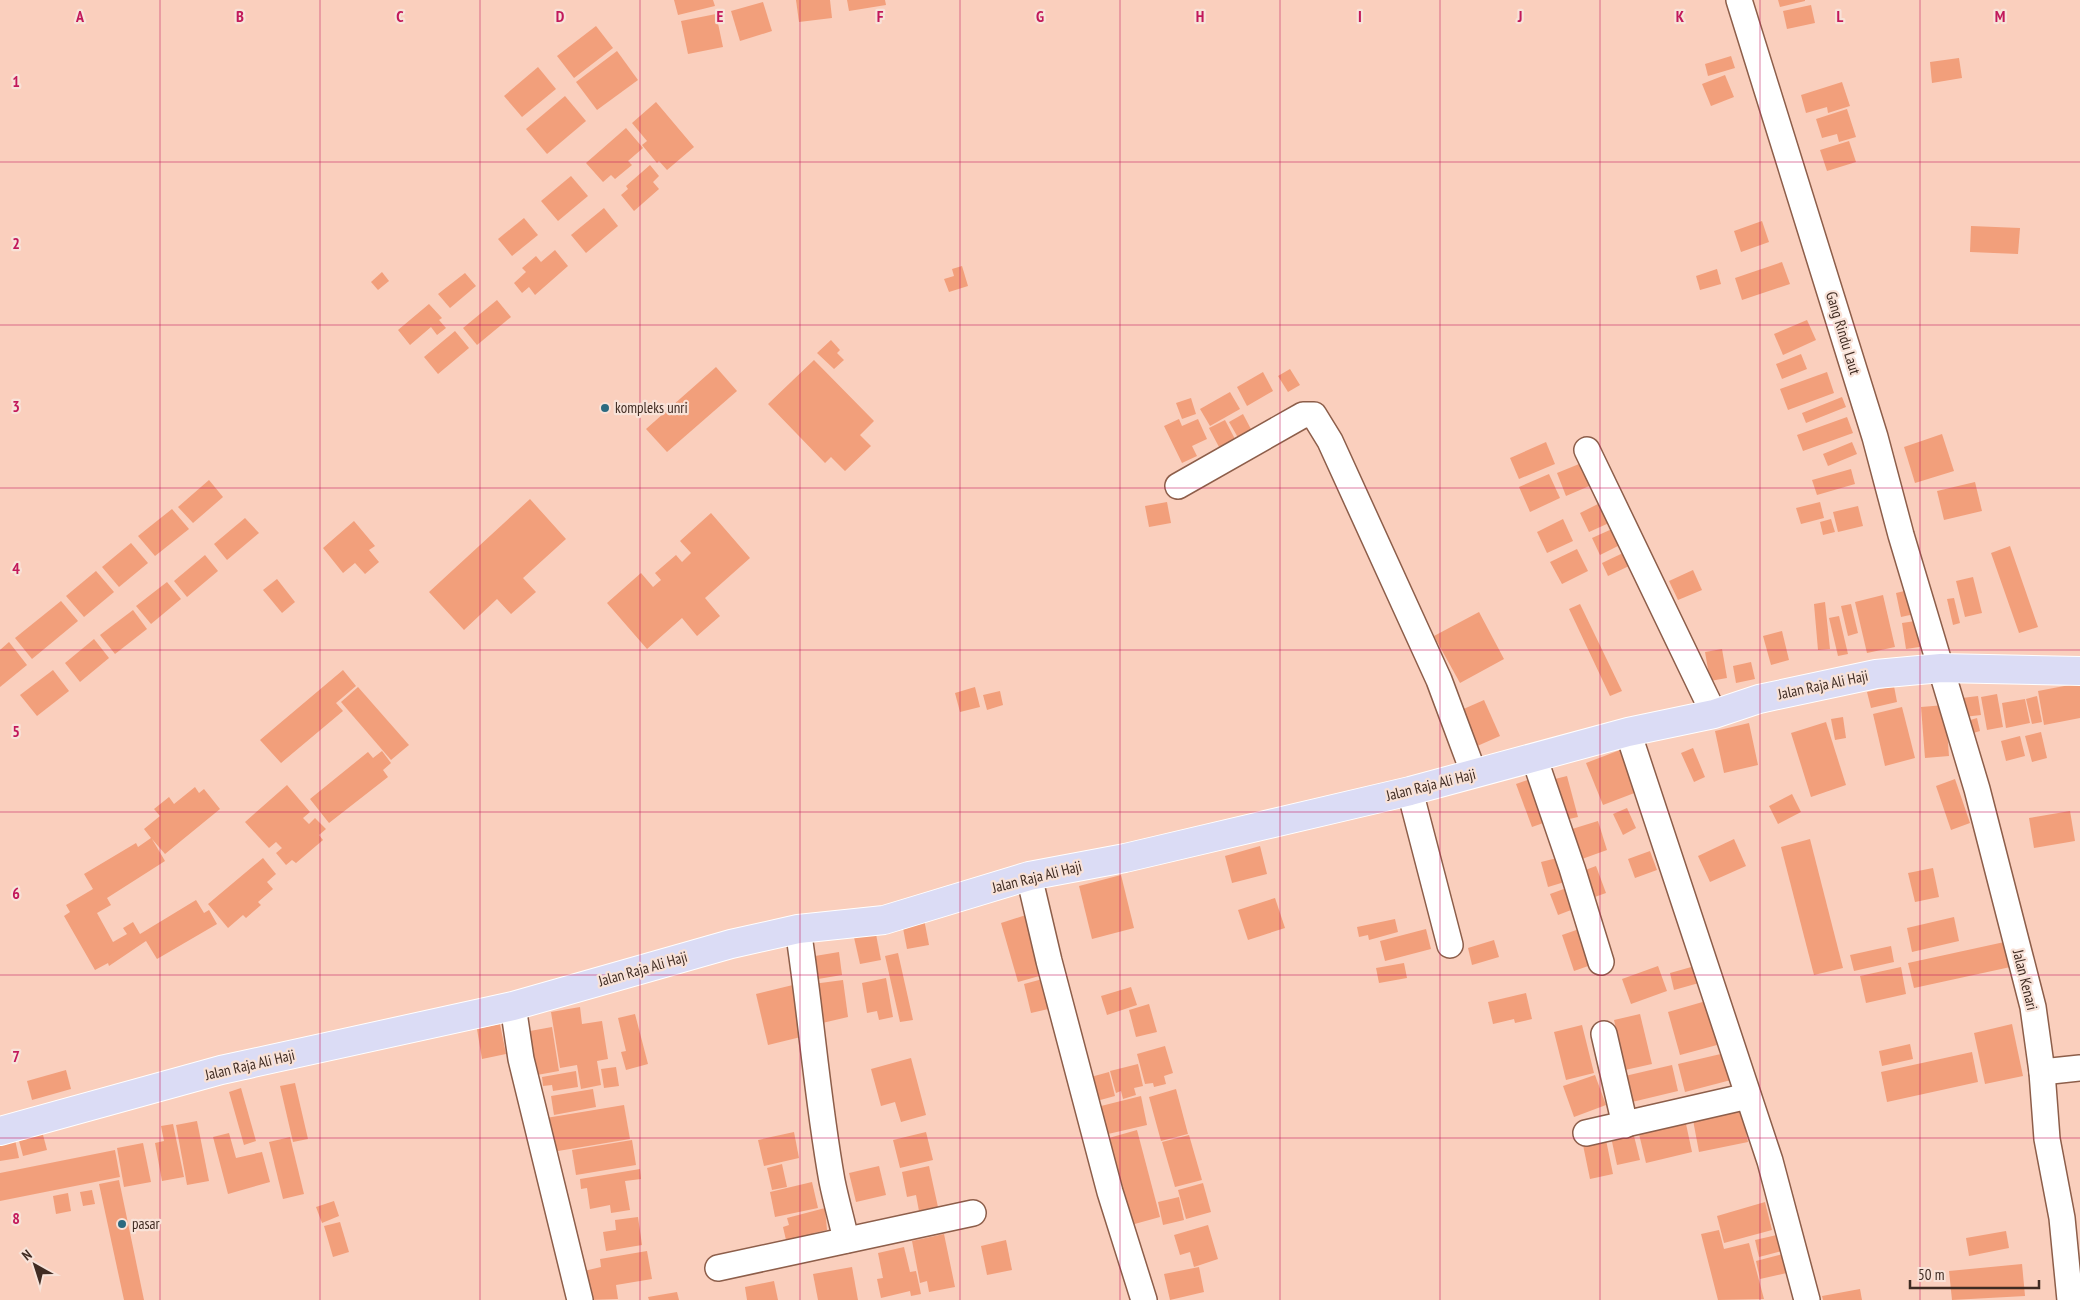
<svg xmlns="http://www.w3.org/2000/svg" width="2080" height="1300" font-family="'PT Sans Narrow',sans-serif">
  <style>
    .building { fill: #f29f7b }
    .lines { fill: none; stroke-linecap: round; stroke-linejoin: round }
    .minor-casing { stroke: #8d5e4a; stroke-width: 28 }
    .major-casing { stroke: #fff; stroke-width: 30 }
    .minor { stroke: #fff; stroke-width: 25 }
    .major { stroke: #dbdcf5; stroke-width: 28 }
    .grid { fill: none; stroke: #c2185b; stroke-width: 1; stroke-opacity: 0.55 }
    .poi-dot { fill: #2b6a80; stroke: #f8e2d8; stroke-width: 2 }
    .labels { text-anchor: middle; stroke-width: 4.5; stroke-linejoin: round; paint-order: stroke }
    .street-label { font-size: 15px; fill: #402c23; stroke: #f8e2d8 }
    .poi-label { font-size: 15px; fill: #402c23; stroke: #f8e2d8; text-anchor: start }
    .grid-label { font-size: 16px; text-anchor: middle; font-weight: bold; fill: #c2185b; stroke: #f8e2d8; stroke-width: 4.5; stroke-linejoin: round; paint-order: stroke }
  </style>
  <rect width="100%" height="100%" fill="#facfbd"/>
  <!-- building -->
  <g class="building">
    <polygon points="674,0 713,0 715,6 678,15"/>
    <polygon points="796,0 830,0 832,18 799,22"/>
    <polygon points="847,0 885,0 886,5 849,11"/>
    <polygon points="1778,0 1805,0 1805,1 1780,7"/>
    <polygon points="763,2 772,31 740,41 731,11"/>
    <polygon points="1811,5 1815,23 1787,29 1783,11"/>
    <polygon points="716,14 723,47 688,54 681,21"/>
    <polygon points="596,26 613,48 574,78 557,56"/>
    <polygon points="617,51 638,80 597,110 576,82"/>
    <polygon points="1731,56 1735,68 1708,76 1705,64"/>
    <polygon points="1959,58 1962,78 1932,83 1930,62"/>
    <polygon points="538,67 556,89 522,117 504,96"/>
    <polygon points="1725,75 1734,97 1711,106 1702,84"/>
    <polygon points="1842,82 1850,106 1828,113 1827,107 1806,113 1801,95"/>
    <polygon points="565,96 586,121 547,154 526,129"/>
    <polygon points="656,102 694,147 667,170 659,161 657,163 642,145 647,141 632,123"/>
    <polygon points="1847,109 1856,137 1839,142 1837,134 1822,138 1816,119"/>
    <polygon points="626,128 643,148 628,161 632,165 615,179 611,175 603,182 586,163"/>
    <polygon points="1849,141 1856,162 1827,171 1820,150"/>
    <polygon points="650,165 659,176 653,182 659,189 634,211 621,195 628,189 626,186"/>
    <polygon points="571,176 588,196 558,221 541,201"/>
    <polygon points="604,208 618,226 586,253 571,235"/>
    <polygon points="524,218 538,235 512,256 498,239"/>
    <polygon points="1762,221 1769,242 1741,252 1734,231"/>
    <polygon points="1971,226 2020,228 2018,254 1970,252"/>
    <polygon points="555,250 568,266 535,295 529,287 522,293 514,283 526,272 522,268 536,256 541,262"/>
    <polygon points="1782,262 1790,284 1742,300 1735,278"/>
    <polygon points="962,266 968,286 949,292 944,279 954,276 952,269"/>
    <polygon points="1717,269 1721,284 1700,290 1696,276"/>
    <polygon points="382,272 389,281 378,290 371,282"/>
    <polygon points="465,273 476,286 450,308 438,294"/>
    <polygon points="497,300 511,317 477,345 463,328"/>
    <polygon points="429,304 442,318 439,320 446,328 437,335 431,327 410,345 398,330"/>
    <polygon points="1807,320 1816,340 1783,355 1774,334"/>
    <polygon points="455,331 469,348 438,374 424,357"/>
    <polygon points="831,340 840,350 837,353 844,360 834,369 817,353"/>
    <polygon points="1801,354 1807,369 1782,379 1776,364"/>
    <polygon points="814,360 874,421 860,435 871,446 845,471 831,457 825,463 768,404"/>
    <polygon points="716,367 737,391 667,452 646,429"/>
    <polygon points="1290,369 1300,385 1288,392 1278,376"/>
    <polygon points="1263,372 1273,391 1247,406 1237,387"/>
    <polygon points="1827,372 1834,393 1788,410 1780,389"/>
    <polygon points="1230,392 1240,409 1210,426 1200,409"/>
    <polygon points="1842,397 1846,407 1806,423 1802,413"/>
    <polygon points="1191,398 1196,414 1182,419 1176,403"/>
    <polygon points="1243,414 1253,433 1240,441 1229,422"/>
    <polygon points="1847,417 1853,433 1803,451 1797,435"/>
    <polygon points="1179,419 1182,426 1198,419 1207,439 1192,446 1197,456 1182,463 1164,426"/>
    <polygon points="1225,420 1235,439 1219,447 1209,428"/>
    <polygon points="1942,434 1954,471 1915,483 1904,447"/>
    <polygon points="1546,442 1555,464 1519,479 1510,458"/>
    <polygon points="1852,442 1857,454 1828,466 1823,454"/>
    <polygon points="1584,462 1594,484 1566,496 1557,473"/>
    <polygon points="1851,469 1855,484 1817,495 1812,480"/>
    <polygon points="1549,474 1560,498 1530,512 1519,487"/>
    <polygon points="209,480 223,497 193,523 178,507"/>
    <polygon points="1975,482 1982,511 1944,520 1937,491"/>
    <polygon points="530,499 566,539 523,578 536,592 511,614 497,599 464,630 429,592"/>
    <polygon points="1167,502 1171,523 1149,527 1145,506"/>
    <polygon points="1820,502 1824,518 1801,524 1796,508"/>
    <polygon points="1600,503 1609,523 1589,532 1580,513"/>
    <polygon points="1858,506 1863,526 1838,532 1833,512"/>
    <polygon points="172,509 189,529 155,556 138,536"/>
    <polygon points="711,513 750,558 705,598 720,616 697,636 682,618 647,649 607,603 641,573 653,587 661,580 655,573 676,555 682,562 691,553 680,541"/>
    <polygon points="245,518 259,533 227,560 214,544"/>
    <polygon points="1563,519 1573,541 1547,553 1537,532"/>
    <polygon points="1831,519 1835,532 1823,535 1820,522"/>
    <polygon points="354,521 375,546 369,550 379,562 365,574 355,563 343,573 323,548"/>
    <polygon points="1612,529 1620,545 1600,555 1592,538"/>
    <polygon points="131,543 148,563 119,587 102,567"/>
    <polygon points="2010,546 2038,627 2019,633 1991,553"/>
    <polygon points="1577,549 1588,571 1562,584 1550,562"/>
    <polygon points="1623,553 1629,566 1608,576 1602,563"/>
    <polygon points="205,555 218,571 187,597 174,581"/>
    <polygon points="1693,570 1702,590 1678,600 1669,581"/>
    <polygon points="96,571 114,592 84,617 66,596"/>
    <polygon points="1973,577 1982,613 1965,617 1956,581"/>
    <polygon points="277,579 295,602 282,613 263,590"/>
    <polygon points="167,582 181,599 151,624 136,606"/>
    <polygon points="1913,589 1919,613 1901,617 1896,593"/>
    <polygon points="1883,595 1895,647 1867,653 1855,602"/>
    <polygon points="1954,598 1960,623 1953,625 1947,599"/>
    <polygon points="61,601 78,621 32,659 15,638"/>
    <polygon points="1825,602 1830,649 1818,650 1814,604"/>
    <polygon points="1580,604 1622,691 1610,696 1569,609"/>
    <polygon points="1851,604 1858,633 1848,636 1841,606"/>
    <polygon points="133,610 147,629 115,654 100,635"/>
    <polygon points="1479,612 1504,659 1460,683 1434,636"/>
    <polygon points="1839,616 1848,654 1838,656 1829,618"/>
    <polygon points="1922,620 1926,646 1906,649 1902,623"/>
    <polygon points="1782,631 1789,660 1771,665 1763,636"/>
    <polygon points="94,639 109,658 80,682 65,663"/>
    <polygon points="9,642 27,665 0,687 0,650"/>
    <polygon points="1722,649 1727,678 1710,681 1705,652"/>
    <polygon points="1751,662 1755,679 1736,683 1733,666"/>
    <polygon points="53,670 69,691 37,716 20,695"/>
    <polygon points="343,670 356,686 336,703 343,711 281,763 260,740"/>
    <polygon points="2080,683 2080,718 2044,725 2038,691"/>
    <polygon points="1894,686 1897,702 1871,708 1867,692"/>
    <polygon points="358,687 409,745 391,760 341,702"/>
    <polygon points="975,687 980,707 960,712 955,693"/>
    <polygon points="1000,691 1003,705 987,710 983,695"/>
    <polygon points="1997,694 2003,727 1987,730 1981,697"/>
    <polygon points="1978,696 1981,715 1964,717 1962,698"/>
    <polygon points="2037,696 2042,722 2032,724 2026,699"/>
    <polygon points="2025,699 2030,723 2006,728 2002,703"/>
    <polygon points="1484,700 1500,736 1475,747 1459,711"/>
    <polygon points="1945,705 1949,756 1925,758 1921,707"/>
    <polygon points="1902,707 1915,758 1885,766 1873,714"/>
    <polygon points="1843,717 1846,738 1835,740 1831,719"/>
    <polygon points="1977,718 1980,731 1970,734 1967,721"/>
    <polygon points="1826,722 1846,785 1811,797 1791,733"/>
    <polygon points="1749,723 1758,765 1724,773 1715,731"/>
    <polygon points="2041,732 2047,758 2032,762 2025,736"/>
    <polygon points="2020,736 2025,756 2006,761 2001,741"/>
    <polygon points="1693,748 1705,777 1694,782 1681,753"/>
    <polygon points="1620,750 1637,792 1603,805 1586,763"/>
    <polygon points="382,751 391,763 383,770 388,777 329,823 310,799 368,752 373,758"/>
    <polygon points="1567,776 1578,817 1565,820 1555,779"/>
    <polygon points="1533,778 1549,821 1532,827 1516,784"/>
    <polygon points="1955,779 1970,823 1951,830 1936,786"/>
    <polygon points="287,785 310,812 303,818 309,824 315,818 326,829 319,835 323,840 296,863 292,860 286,865 276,853 282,848 276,842 269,848 245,822"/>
    <polygon points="195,787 199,793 204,789 220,809 165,854 152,839 165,861 107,898 111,905 97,913 113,942 127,934 123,928 133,922 140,934 196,900 204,913 209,910 217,924 157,959 146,941 109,966 108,963 95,970 64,916 70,912 66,905 93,889 84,874 136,843 138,847 151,838 144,829 160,816 154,809 169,797 174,804"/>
    <polygon points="1792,794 1801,812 1778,824 1769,806"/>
    <polygon points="1627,808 1636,828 1623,835 1613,814"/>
    <polygon points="2070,811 2075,841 2034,848 2029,818"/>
    <polygon points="1598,821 1607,850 1582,859 1572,829"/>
    <polygon points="1734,839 1746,866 1710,882 1698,856"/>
    <polygon points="1810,839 1843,968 1814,975 1781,847"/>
    <polygon points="1260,846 1267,874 1232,883 1225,856"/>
    <polygon points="1650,851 1657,870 1635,878 1628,859"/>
    <polygon points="1561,857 1568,881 1548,887 1541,862"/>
    <polygon points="263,858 276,874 267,882 273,889 258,902 261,905 246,918 243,915 228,928 208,904"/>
    <polygon points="1596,866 1606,893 1589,899 1580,872"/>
    <polygon points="1933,868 1939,897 1915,902 1908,873"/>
    <polygon points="1121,875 1134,928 1092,939 1079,886"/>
    <polygon points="1572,886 1579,907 1558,915 1550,894"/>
    <polygon points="1275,898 1285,928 1248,940 1238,910"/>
    <polygon points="1032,913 1050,973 1018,982 1001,923"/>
    <polygon points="1954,917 1959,941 1912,952 1907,928"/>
    <polygon points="924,919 929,945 907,949 902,923"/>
    <polygon points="1395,919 1398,932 1369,940 1368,935 1359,937 1357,927"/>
    <polygon points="1582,928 1594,964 1574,971 1562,935"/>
    <polygon points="875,929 881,960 860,964 853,933"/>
    <polygon points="1426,929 1431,949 1385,961 1380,941"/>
    <polygon points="1494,940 1499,957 1472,965 1468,948"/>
    <polygon points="2009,941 2015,966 1914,988 1908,963"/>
    <polygon points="1891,946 1894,962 1854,971 1850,955"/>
    <polygon points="839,952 842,975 818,979 815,956"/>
    <polygon points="898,953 913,1020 900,1022 885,956"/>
    <polygon points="1404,963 1407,978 1379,983 1376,968"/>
    <polygon points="1702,964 1706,981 1674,990 1670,973"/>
    <polygon points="1658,966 1667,991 1631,1004 1622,979"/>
    <polygon points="1901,967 1906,994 1866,1003 1860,976"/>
    <polygon points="1050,977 1057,1007 1031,1013 1024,984"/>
    <polygon points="886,978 893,1017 879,1020 877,1011 867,1013 862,983"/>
    <polygon points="843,980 848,1017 818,1024 813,984"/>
    <polygon points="797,984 809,1035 768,1045 756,994"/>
    <polygon points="1131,987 1137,1005 1107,1015 1101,996"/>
    <polygon points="1526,993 1532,1019 1515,1023 1514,1019 1493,1024 1488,1002"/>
    <polygon points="1706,1001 1717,1045 1680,1055 1668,1012"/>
    <polygon points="1149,1004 1157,1032 1136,1037 1129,1010"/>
    <polygon points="580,1007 582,1024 602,1021 608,1059 597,1061 601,1085 581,1089 577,1065 560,1068 551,1012"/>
    <polygon points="635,1014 648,1064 626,1070 621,1052 626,1051 618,1018"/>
    <polygon points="1640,1014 1652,1064 1625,1070 1614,1020"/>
    <polygon points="500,1024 506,1054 482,1059 477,1029"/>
    <polygon points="2012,1024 2023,1076 1985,1084 1974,1033"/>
    <polygon points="1582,1025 1594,1073 1566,1080 1554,1032"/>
    <polygon points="552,1027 559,1071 537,1075 530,1031"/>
    <polygon points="1910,1044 1913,1059 1882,1066 1879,1051"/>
    <polygon points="1165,1046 1173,1073 1164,1076 1166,1084 1154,1087 1153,1083 1145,1084 1137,1054"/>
    <polygon points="1972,1052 1978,1082 1887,1102 1881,1072"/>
    <polygon points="1725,1053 1731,1080 1685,1092 1678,1064"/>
    <polygon points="911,1058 926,1115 901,1122 895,1102 881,1106 871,1069"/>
    <polygon points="1138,1064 1143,1086 1134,1088 1136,1095 1123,1099 1121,1091 1116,1093 1110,1071"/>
    <polygon points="1672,1065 1678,1091 1632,1102 1625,1076"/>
    <polygon points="616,1067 619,1086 604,1088 601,1069"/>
    <polygon points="66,1070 71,1089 32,1100 27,1081"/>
    <polygon points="576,1071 578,1087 553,1091 552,1085 543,1086 542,1077"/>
    <polygon points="1109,1072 1115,1096 1093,1102 1087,1078"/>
    <polygon points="1595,1075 1606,1105 1574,1117 1563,1086"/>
    <polygon points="295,1083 308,1139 293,1142 280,1086"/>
    <polygon points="241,1088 256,1141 244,1145 229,1092"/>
    <polygon points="593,1089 596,1107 554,1115 551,1096"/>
    <polygon points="1176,1089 1188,1134 1161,1141 1149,1097"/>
    <polygon points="1141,1096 1147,1125 1108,1134 1101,1106"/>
    <polygon points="624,1105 630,1139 552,1152 546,1118"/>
    <polygon points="1741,1109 1748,1142 1699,1152 1693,1120"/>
    <polygon points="197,1121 209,1181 187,1185 176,1125"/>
    <polygon points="173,1124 184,1177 162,1181 155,1143 164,1141 161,1126"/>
    <polygon points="1686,1124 1692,1152 1646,1163 1639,1134"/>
    <polygon points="1137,1130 1160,1217 1131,1225 1109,1138"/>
    <polygon points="42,1131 47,1150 23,1156 18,1137"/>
    <polygon points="794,1132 799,1158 764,1166 758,1140"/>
    <polygon points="926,1132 933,1160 900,1168 893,1140"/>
    <polygon points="1633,1132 1640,1160 1617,1165 1611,1137"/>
    <polygon points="229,1133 236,1158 262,1152 270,1182 228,1194 213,1137"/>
    <polygon points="14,1135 19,1158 0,1161 0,1137"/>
    <polygon points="1189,1135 1202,1180 1175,1187 1162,1142"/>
    <polygon points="290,1137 304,1194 283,1199 269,1142"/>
    <polygon points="632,1140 636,1165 576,1175 572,1150"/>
    <polygon points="1606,1140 1613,1174 1590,1179 1583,1145"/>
    <polygon points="143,1143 151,1182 124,1187 117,1148"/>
    <polygon points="115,1150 120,1177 0,1201 0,1173"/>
    <polygon points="782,1164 787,1187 772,1190 767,1168"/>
    <polygon points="879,1166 886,1195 856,1202 849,1173"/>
    <polygon points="929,1166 938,1207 919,1211 916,1195 907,1197 902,1172"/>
    <polygon points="640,1169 641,1179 625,1181 630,1210 611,1213 610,1205 590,1209 587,1188 581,1189 580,1179"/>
    <polygon points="119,1180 144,1300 124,1300 99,1184"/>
    <polygon points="812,1182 818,1208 775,1217 770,1192"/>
    <polygon points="1203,1183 1211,1212 1186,1219 1178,1190"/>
    <polygon points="92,1190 95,1204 83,1206 80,1192"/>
    <polygon points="68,1193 71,1211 56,1214 53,1196"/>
    <polygon points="1179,1197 1184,1220 1163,1225 1158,1202"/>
    <polygon points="334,1201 339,1216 322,1223 316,1207"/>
    <polygon points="1765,1202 1772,1230 1724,1243 1717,1216"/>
    <polygon points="825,1208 827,1230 814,1233 816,1241 798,1246 795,1238 786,1240 783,1227 789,1225 787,1218"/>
    <polygon points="638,1217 642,1245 606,1251 603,1232 616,1230 615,1220"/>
    <polygon points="340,1222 349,1252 333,1257 324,1226"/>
    <polygon points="1208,1225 1218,1259 1194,1267 1190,1252 1180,1255 1174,1235"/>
    <polygon points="1719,1230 1724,1249 1749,1243 1764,1299 1718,1300 1701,1234"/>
    <polygon points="2006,1231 2009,1248 1969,1256 1966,1238"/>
    <polygon points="1785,1233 1789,1249 1759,1257 1755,1240"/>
    <polygon points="944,1234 955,1287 929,1292 927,1281 920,1283 912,1241"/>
    <polygon points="1006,1240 1012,1270 987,1275 981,1246"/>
    <polygon points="904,1247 910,1272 916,1271 921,1294 911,1296 910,1291 881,1298 877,1279 883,1278 878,1253"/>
    <polygon points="647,1251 652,1279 616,1285 618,1299 589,1300 584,1271 601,1267 600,1259"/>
    <polygon points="1787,1253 1791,1272 1760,1279 1756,1261"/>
    <polygon points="2022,1264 2025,1296 1952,1300 1949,1271"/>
    <polygon points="852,1267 858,1300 818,1300 813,1274"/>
    <polygon points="1199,1267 1204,1292 1170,1300 1164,1274"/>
    <polygon points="774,1281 778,1300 747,1300 745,1287"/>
    <polygon points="1860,1289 1862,1300 1823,1300 1822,1296"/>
    <polygon points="677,1292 679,1300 649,1300 648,1297"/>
  </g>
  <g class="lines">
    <!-- minor casing -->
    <g class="minor-casing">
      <g id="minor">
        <polyline points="1739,0 1875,437 1901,535 1977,789 2033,1007 2042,1072 2047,1139 2062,1218 2070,1300"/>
        <polyline points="1587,450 1714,714"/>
        <polyline points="1178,486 1303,415 1314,415 1330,441 1439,680 1474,774"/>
        <polyline points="1628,732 1770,1161 1807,1300"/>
        <polyline points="1534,757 1572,868 1601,962"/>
        <polyline points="1410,791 1450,945"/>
        <polyline points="1029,876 1049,961 1110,1192 1144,1300"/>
        <path d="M798,929C811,1013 817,1098 832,1181C836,1201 842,1221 846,1240"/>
        <polyline points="513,1006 521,1059 580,1300"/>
        <polyline points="1604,1034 1625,1125"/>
        <polyline points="2042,1072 2080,1068"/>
        <polyline points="1586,1133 1748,1096"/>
        <polyline points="718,1268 973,1213"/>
      </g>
    </g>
    <!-- major casing -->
    <g class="major-casing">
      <polyline id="major" points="0,1131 221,1070 513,1006 731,944 798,929 884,920 1029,876 1125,858 1410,791 1628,732 1714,714 1759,699 1876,674 1941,668 2080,671"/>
    </g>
    <!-- minor -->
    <use href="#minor" class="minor"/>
    <!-- major -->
    <use href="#major" class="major"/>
  </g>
  <!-- grid -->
  <path class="grid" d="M160,0V1300M320,0V1300M480,0V1300M640,0V1300M800,0V1300M960,0V1300M1120,0V1300M1280,0V1300M1440,0V1300M1600,0V1300M1760,0V1300M1920,0V1300M0,162H2080M0,325H2080M0,488H2080M0,650H2080M0,812H2080M0,975H2080M0,1138H2080"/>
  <!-- markers -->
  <g class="poi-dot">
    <circle cx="605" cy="408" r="5"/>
    <circle cx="122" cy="1224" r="5"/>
  </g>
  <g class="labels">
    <!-- street labels -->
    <g class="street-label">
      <text transform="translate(1843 333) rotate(73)" y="5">Gang Rindu Laut</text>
      <text transform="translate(1823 685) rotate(-12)" y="5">Jalan Raja Ali Haji</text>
      <text transform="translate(1431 785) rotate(-14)" y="5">Jalan Raja Ali Haji</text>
      <text transform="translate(1037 877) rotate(-14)" y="5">Jalan Raja Ali Haji</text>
      <text transform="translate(643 969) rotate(-16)" y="5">Jalan Raja Ali Haji</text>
      <text transform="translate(2025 980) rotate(76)" y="5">Jalan Kenari</text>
      <text transform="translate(250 1065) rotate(-13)" y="5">Jalan Raja Ali Haji</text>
    </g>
    <!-- poi labels -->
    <g class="poi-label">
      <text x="615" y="413">kompleks unri</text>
      <text x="132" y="1229">pasar</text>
    </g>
  </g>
  <g class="grid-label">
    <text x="80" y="22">A</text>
    <text x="240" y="22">B</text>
    <text x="400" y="22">C</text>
    <text x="560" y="22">D</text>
    <text x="720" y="22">E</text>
    <text x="880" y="22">F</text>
    <text x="1040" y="22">G</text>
    <text x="1200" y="22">H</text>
    <text x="1360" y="22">I</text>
    <text x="1520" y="22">J</text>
    <text x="1680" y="22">K</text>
    <text x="1840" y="22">L</text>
    <text x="2000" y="22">M</text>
    <text x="16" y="87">1</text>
    <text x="16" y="249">2</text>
    <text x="16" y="412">3</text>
    <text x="16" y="574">4</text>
    <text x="16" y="737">5</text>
    <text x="16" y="899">6</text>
    <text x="16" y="1062">7</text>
    <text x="16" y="1224">8</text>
  </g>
  <!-- north arrow -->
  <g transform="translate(35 1265) rotate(321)" stroke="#f8e2d8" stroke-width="4" paint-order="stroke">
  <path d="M0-4L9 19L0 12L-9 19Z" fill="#402c23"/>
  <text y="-8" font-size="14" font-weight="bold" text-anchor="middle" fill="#402c23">N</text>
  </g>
  <!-- scale -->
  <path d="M1910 1280v8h129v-8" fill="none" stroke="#402c23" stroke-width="2.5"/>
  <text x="1918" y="1280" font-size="15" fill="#402c23" stroke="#f8e2d8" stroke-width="4" paint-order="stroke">50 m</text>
</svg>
